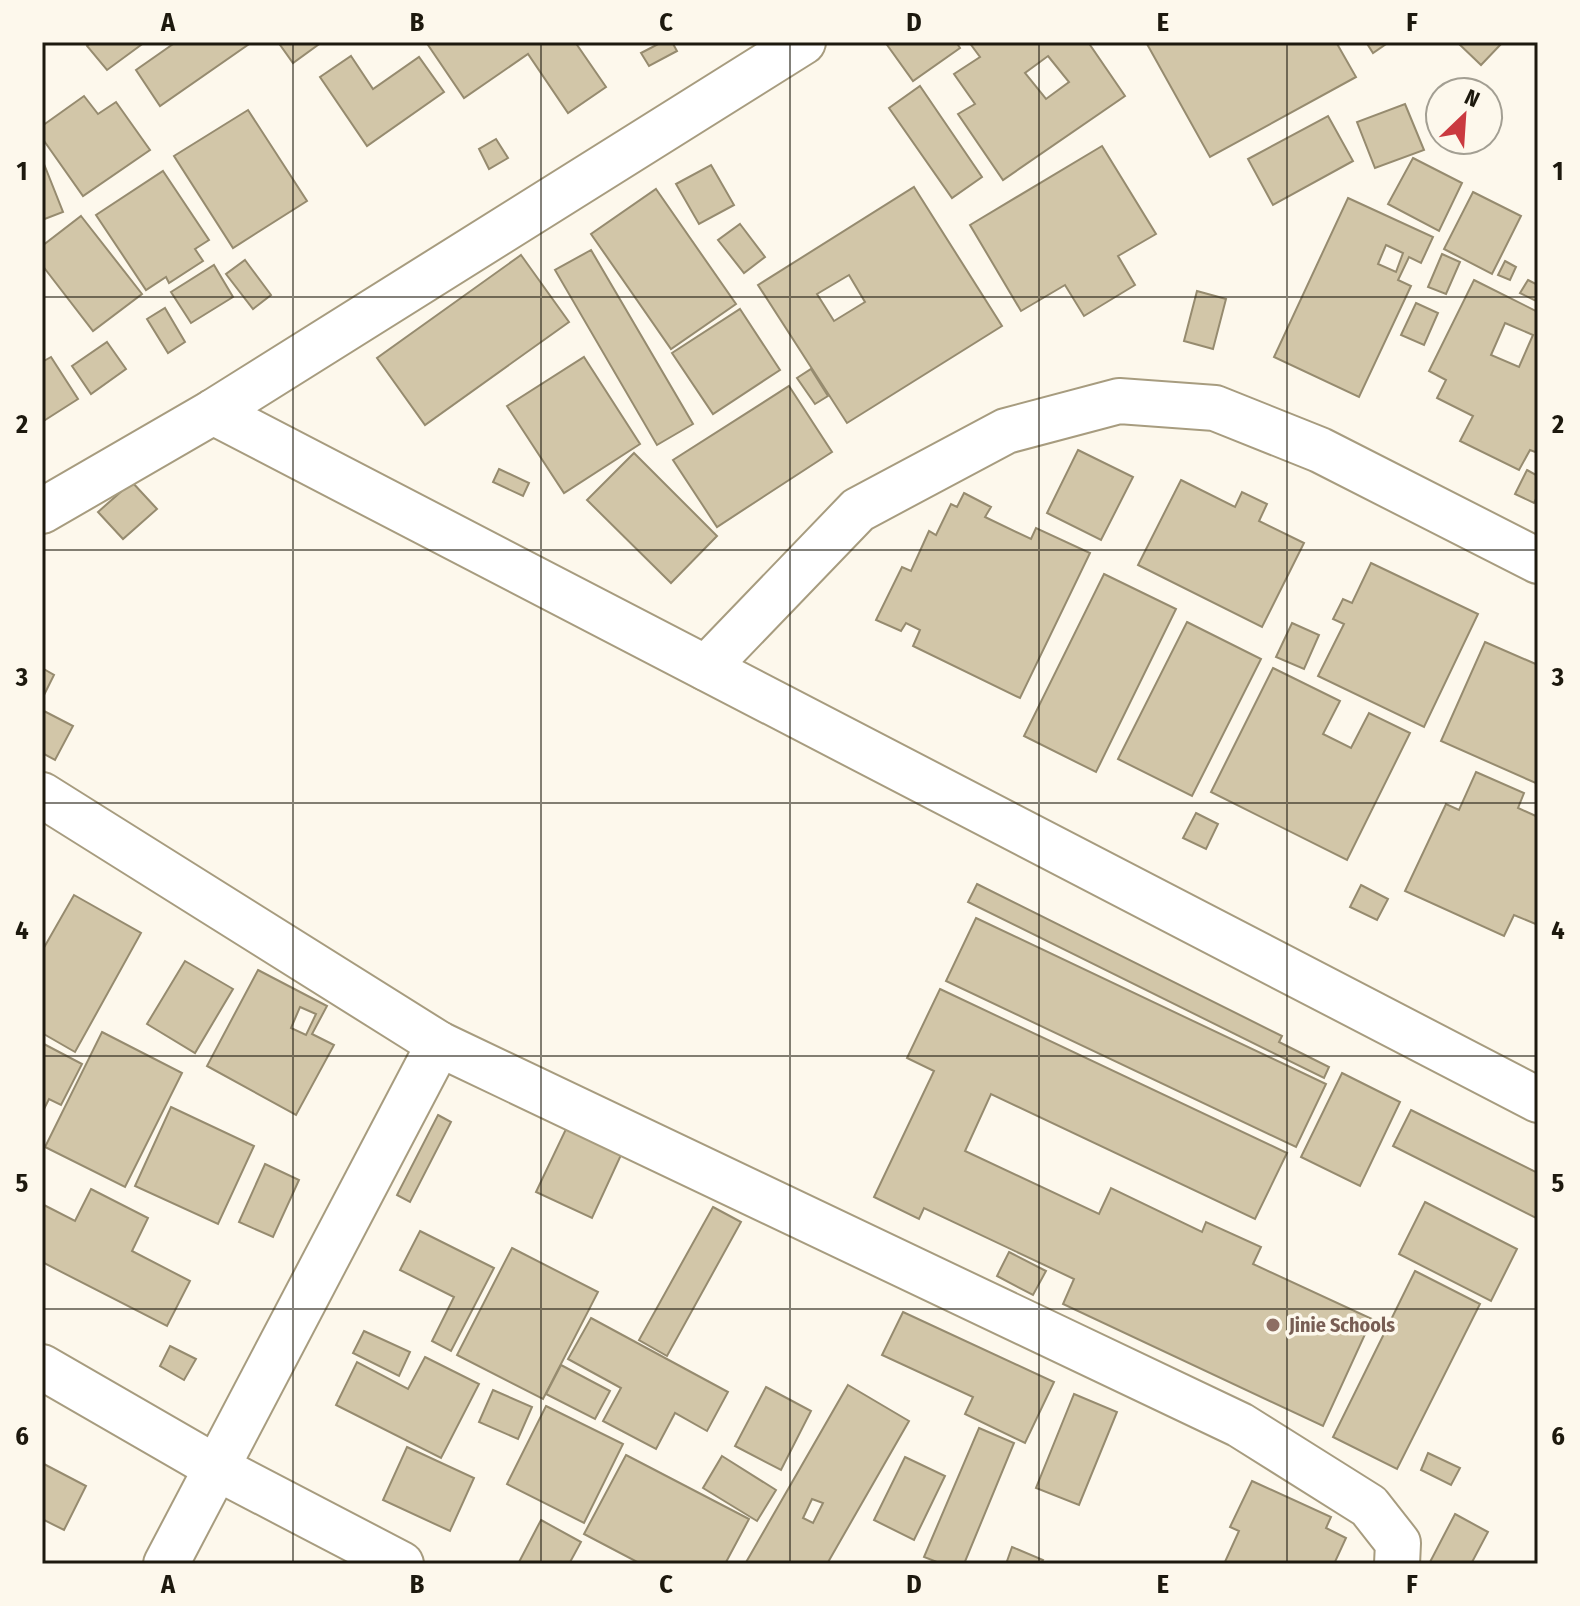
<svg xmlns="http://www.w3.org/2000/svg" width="1580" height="1606" font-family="'Fira Sans Condensed',sans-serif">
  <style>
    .building { fill: #d2c6a8; stroke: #968b6f; stroke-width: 2; fill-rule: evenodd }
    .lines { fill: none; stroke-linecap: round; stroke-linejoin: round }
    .minor-casing { stroke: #a79c7f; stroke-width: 48 }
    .minor { stroke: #fff; stroke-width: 44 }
    .grid { fill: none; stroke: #1d190e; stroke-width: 2; stroke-opacity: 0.55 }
    .education-dot { fill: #8d6e63; stroke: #fdf8ec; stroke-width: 3 }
    .labels { text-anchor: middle; stroke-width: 7; stroke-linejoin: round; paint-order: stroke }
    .education-label { font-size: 20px; font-weight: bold; fill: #785e54; stroke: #fdf8ec; text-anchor: start }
    .neatline { fill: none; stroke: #1d190e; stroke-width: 3 }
    .grid-label { font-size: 26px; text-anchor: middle; font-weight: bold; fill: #1d190e }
  </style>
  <rect width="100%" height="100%" fill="#fdf8ec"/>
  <!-- building -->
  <g class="building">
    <polygon points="92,42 145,42 107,70 87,46"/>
    <polygon points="176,42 252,42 160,106 136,70"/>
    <polygon points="278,42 322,42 293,63"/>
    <polygon points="426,42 575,42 606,87 568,113 528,54 464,98"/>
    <polygon points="662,42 672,42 677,51 649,66 641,53"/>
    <polygon points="885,42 956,42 960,48 913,81"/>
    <path d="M969,42H1088L1125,96L1003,180L958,114L975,104L954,74L980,57ZM1048,56L1069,82L1046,99L1025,73Z"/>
    <polygon points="1152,42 1336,42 1356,77 1210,157 1147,44"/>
    <polygon points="1366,42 1389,42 1373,53"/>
    <polygon points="1457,42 1503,42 1481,65"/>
    <polygon points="351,56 373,89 419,57 444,92 367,146 320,77"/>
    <polygon points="920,86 982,177 952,198 889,108"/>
    <polygon points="84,96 98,114 116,102 150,150 83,196 42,138 42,126"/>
    <polygon points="1405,104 1424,150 1375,168 1357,122"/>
    <polygon points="248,110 307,201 233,248 174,156"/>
    <polygon points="1328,116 1353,161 1273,205 1248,159"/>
    <polygon points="496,139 508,158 489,169 479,149"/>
    <polygon points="1102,146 1156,234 1118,256 1135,285 1084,316 1065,285 1021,311 970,225"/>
    <polygon points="1413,158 1462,183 1439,231 1388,204"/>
    <polygon points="42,159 63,212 42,220"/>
    <polygon points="711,165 734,205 699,224 676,184"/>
    <polygon points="163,171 209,240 195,249 203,261 169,283 166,277 146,290 96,215"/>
    <path d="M914,187L1002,326L847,423L758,285ZM849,275L865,302L834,321L817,294Z"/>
    <polygon points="656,189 736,304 671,349 591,234"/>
    <polygon points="1473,192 1521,216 1492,274 1444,249"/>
    <path d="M1348,198L1433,237L1421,263L1409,257L1398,280L1411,286L1359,397L1274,357ZM1386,245L1403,253L1396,272L1378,264Z"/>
    <polygon points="81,216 142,294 93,331 42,265 42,246"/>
    <polygon points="740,224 765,257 744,273 718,240"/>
    <polygon points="591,250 693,424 657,445 555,270"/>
    <polygon points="1442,254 1460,262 1446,294 1428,287"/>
    <polygon points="521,255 569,322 425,425 377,358"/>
    <polygon points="245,260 271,295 253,309 226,274"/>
    <polygon points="1505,261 1516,267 1510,280 1498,275"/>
    <polygon points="214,265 233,297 191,323 171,292"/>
    <path d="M1474,280L1538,312V453L1530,450L1519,470L1460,441L1473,416L1437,398L1446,380L1429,371ZM1505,323L1533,335L1519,367L1491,355Z"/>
    <polygon points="1528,280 1538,285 1538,302 1520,293"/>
    <polygon points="1197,291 1226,299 1213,349 1184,341"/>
    <polygon points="1416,303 1438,313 1424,345 1401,335"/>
    <polygon points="165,308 185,342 168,353 147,319"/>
    <polygon points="740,309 780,370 713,414 672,353"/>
    <polygon points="107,342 126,369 91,394 72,366"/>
    <polygon points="51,357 78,399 42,422 42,362"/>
    <polygon points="584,357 640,444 564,493 507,406"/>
    <polygon points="811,369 828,396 815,404 797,378"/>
    <polygon points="789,386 832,452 717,527 673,460"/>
    <polygon points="1078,450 1133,477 1101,540 1047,513"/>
    <polygon points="634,453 717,536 671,583 587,500"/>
    <polygon points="499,469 529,483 523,496 493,482"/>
    <polygon points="1527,470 1538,476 1538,495 1534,503 1515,494"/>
    <polygon points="1181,480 1235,507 1242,492 1267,504 1259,521 1304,543 1262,627 1138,565"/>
    <polygon points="132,482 157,509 123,539 98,512"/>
    <polygon points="964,493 991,507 985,517 1031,539 1036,528 1090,553 1020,698 913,646 920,630 906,623 901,631 876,620 902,567 911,571 929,531 936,535 951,504 957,507"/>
    <polygon points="1371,563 1478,614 1424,727 1318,676 1344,624 1333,619 1343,599 1352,603"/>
    <polygon points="1104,574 1176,609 1096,772 1024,736"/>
    <polygon points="1187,622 1261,659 1192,796 1118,759"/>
    <polygon points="1292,623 1319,635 1304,669 1276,657"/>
    <polygon points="1485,642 1538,665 1538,784 1441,741"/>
    <polygon points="42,668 54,675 42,699"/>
    <polygon points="1273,668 1340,701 1323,734 1351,748 1369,713 1410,733 1347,860 1211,792"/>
    <polygon points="42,710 73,726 55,760 42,753"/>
    <polygon points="1476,772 1524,793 1518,808 1538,817 1538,925 1514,915 1504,936 1405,891 1446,804 1459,810"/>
    <polygon points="1196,813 1218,824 1206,849 1183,838"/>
    <polygon points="977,884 1282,1036 1279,1042 1329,1067 1324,1078 968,902"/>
    <polygon points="1361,885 1388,899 1377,920 1350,907"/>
    <polygon points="74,895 141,933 75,1052 42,1033 42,951"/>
    <polygon points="976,918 1326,1084 1296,1147 946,981"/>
    <polygon points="185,961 233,989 195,1053 147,1024"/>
    <path d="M258,970L327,1006L312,1034L334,1045L296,1115L207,1066ZM300,1007L316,1014L306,1035L291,1028Z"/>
    <polygon points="940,989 1287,1153 1255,1219 991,1094 965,1151 1099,1214 1111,1188 1202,1232 1206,1222 1261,1247 1253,1264 1372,1319 1323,1426 1063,1304 1074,1279 924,1208 919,1219 874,1197 934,1071 907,1058"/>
    <polygon points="102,1032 182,1073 125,1187 45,1147"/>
    <polygon points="42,1043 82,1064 61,1105 49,1099 44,1109"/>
    <polygon points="1342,1073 1400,1102 1360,1186 1301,1157"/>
    <polygon points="171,1107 254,1146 218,1224 135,1186"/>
    <polygon points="1411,1110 1538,1173 1538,1219 1393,1146"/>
    <polygon points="438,1115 451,1122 410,1202 397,1195"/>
    <polygon points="566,1129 621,1155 592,1218 536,1192"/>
    <polygon points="265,1164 299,1180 273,1237 239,1222"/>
    <polygon points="91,1189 148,1218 132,1251 190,1281 167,1326 42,1262 42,1204 75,1221"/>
    <polygon points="1425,1202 1517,1249 1491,1301 1399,1254"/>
    <polygon points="713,1207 741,1222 667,1356 639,1340"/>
    <polygon points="420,1231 494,1268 451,1351 432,1341 454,1297 400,1270"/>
    <polygon points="512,1248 598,1292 543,1399 457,1355"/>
    <polygon points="1009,1252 1046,1271 1033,1295 997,1276"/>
    <polygon points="1415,1271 1480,1304 1397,1469 1333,1437"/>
    <polygon points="903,1312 1054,1382 1025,1443 965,1414 973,1397 882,1355"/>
    <polygon points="591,1318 728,1392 707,1431 675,1413 656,1449 603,1421 621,1388 568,1359"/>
    <polygon points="364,1331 410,1352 399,1376 353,1353"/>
    <polygon points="170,1346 196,1359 184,1380 160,1366"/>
    <polygon points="425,1357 479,1384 441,1458 336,1405 357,1362 408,1389"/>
    <polygon points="561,1365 610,1391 595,1419 546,1394"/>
    <path d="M848,1385L909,1421L827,1564H745ZM812,1499L823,1503L813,1523L803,1518Z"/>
    <polygon points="766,1387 811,1411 781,1470 735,1446"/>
    <polygon points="493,1390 532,1407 518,1439 479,1422"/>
    <polygon points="1074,1394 1117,1412 1079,1505 1036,1488"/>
    <polygon points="546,1406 623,1444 584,1523 507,1484"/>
    <polygon points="979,1428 1014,1443 964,1564 942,1564 924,1557"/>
    <polygon points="407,1447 474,1478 450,1531 383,1500"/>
    <polygon points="1428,1453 1460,1468 1451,1485 1421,1470"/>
    <polygon points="626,1455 749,1519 725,1564 641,1564 584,1534"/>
    <polygon points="722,1456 776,1490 757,1521 703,1488"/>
    <polygon points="905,1457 945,1476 914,1540 874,1520"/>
    <polygon points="42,1463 86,1486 64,1530 42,1519"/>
    <polygon points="1252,1481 1331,1517 1326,1528 1346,1538 1334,1564 1224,1564 1239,1531 1230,1527"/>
    <polygon points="1455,1514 1488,1532 1471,1564 1429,1564"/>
    <polygon points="541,1520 581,1542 569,1564 518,1564"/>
    <polygon points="1012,1547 1043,1560 1041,1564 1006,1564"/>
  </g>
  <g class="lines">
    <!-- minor casing -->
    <g class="minor-casing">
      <g id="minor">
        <polyline points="213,412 1538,1100"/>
        <polyline points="42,511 213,412 803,42"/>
        <polyline points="706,668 858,510 1006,431 1119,401 1215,408 1320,450 1538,561"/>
        <polyline points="42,795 439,1044 1240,1425 1369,1506 1398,1543 1397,1564"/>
        <polyline points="42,1367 217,1468 401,1564"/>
        <polyline points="166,1564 439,1044"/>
      </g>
    </g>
    <!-- minor -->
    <use href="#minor" class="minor"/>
  </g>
  <!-- grid -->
  <path class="grid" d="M293,42V1564M541,42V1564M790,42V1564M1039,42V1564M1287,42V1564M42,297H1538M42,550H1538M42,803H1538M42,1056H1538M42,1309H1538"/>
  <!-- markers -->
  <circle class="education-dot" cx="1273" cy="1325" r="8"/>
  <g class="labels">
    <!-- education labels -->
    <g class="education-label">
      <text x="1289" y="1332">Jinie Schools</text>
    </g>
  </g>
  <!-- border -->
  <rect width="1580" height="1606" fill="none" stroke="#fdf8ec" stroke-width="88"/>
  <!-- north arrow -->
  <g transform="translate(1464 116) rotate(25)"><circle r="38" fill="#fdf8ec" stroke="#a39f93" stroke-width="2"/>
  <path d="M0-6L14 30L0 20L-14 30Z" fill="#ca3a40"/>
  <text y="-12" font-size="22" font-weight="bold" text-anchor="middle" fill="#1d190e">N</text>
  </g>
  <rect x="44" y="44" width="1492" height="1518" class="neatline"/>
  <g class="grid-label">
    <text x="168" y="31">A</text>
    <text x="417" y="31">B</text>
    <text x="666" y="31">C</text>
    <text x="914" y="31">D</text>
    <text x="1163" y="31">E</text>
    <text x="1412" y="31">F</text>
    <text x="22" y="180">1</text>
    <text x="1558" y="180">1</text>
    <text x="22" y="433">2</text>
    <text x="1558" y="433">2</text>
    <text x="22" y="686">3</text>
    <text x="1558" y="686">3</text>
    <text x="22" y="939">4</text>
    <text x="1558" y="939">4</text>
    <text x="22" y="1192">5</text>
    <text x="1558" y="1192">5</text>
    <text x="22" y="1445">6</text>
    <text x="1558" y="1445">6</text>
    <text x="168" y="1593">A</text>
    <text x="417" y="1593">B</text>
    <text x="666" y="1593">C</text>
    <text x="914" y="1593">D</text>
    <text x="1163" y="1593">E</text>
    <text x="1412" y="1593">F</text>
  </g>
</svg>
